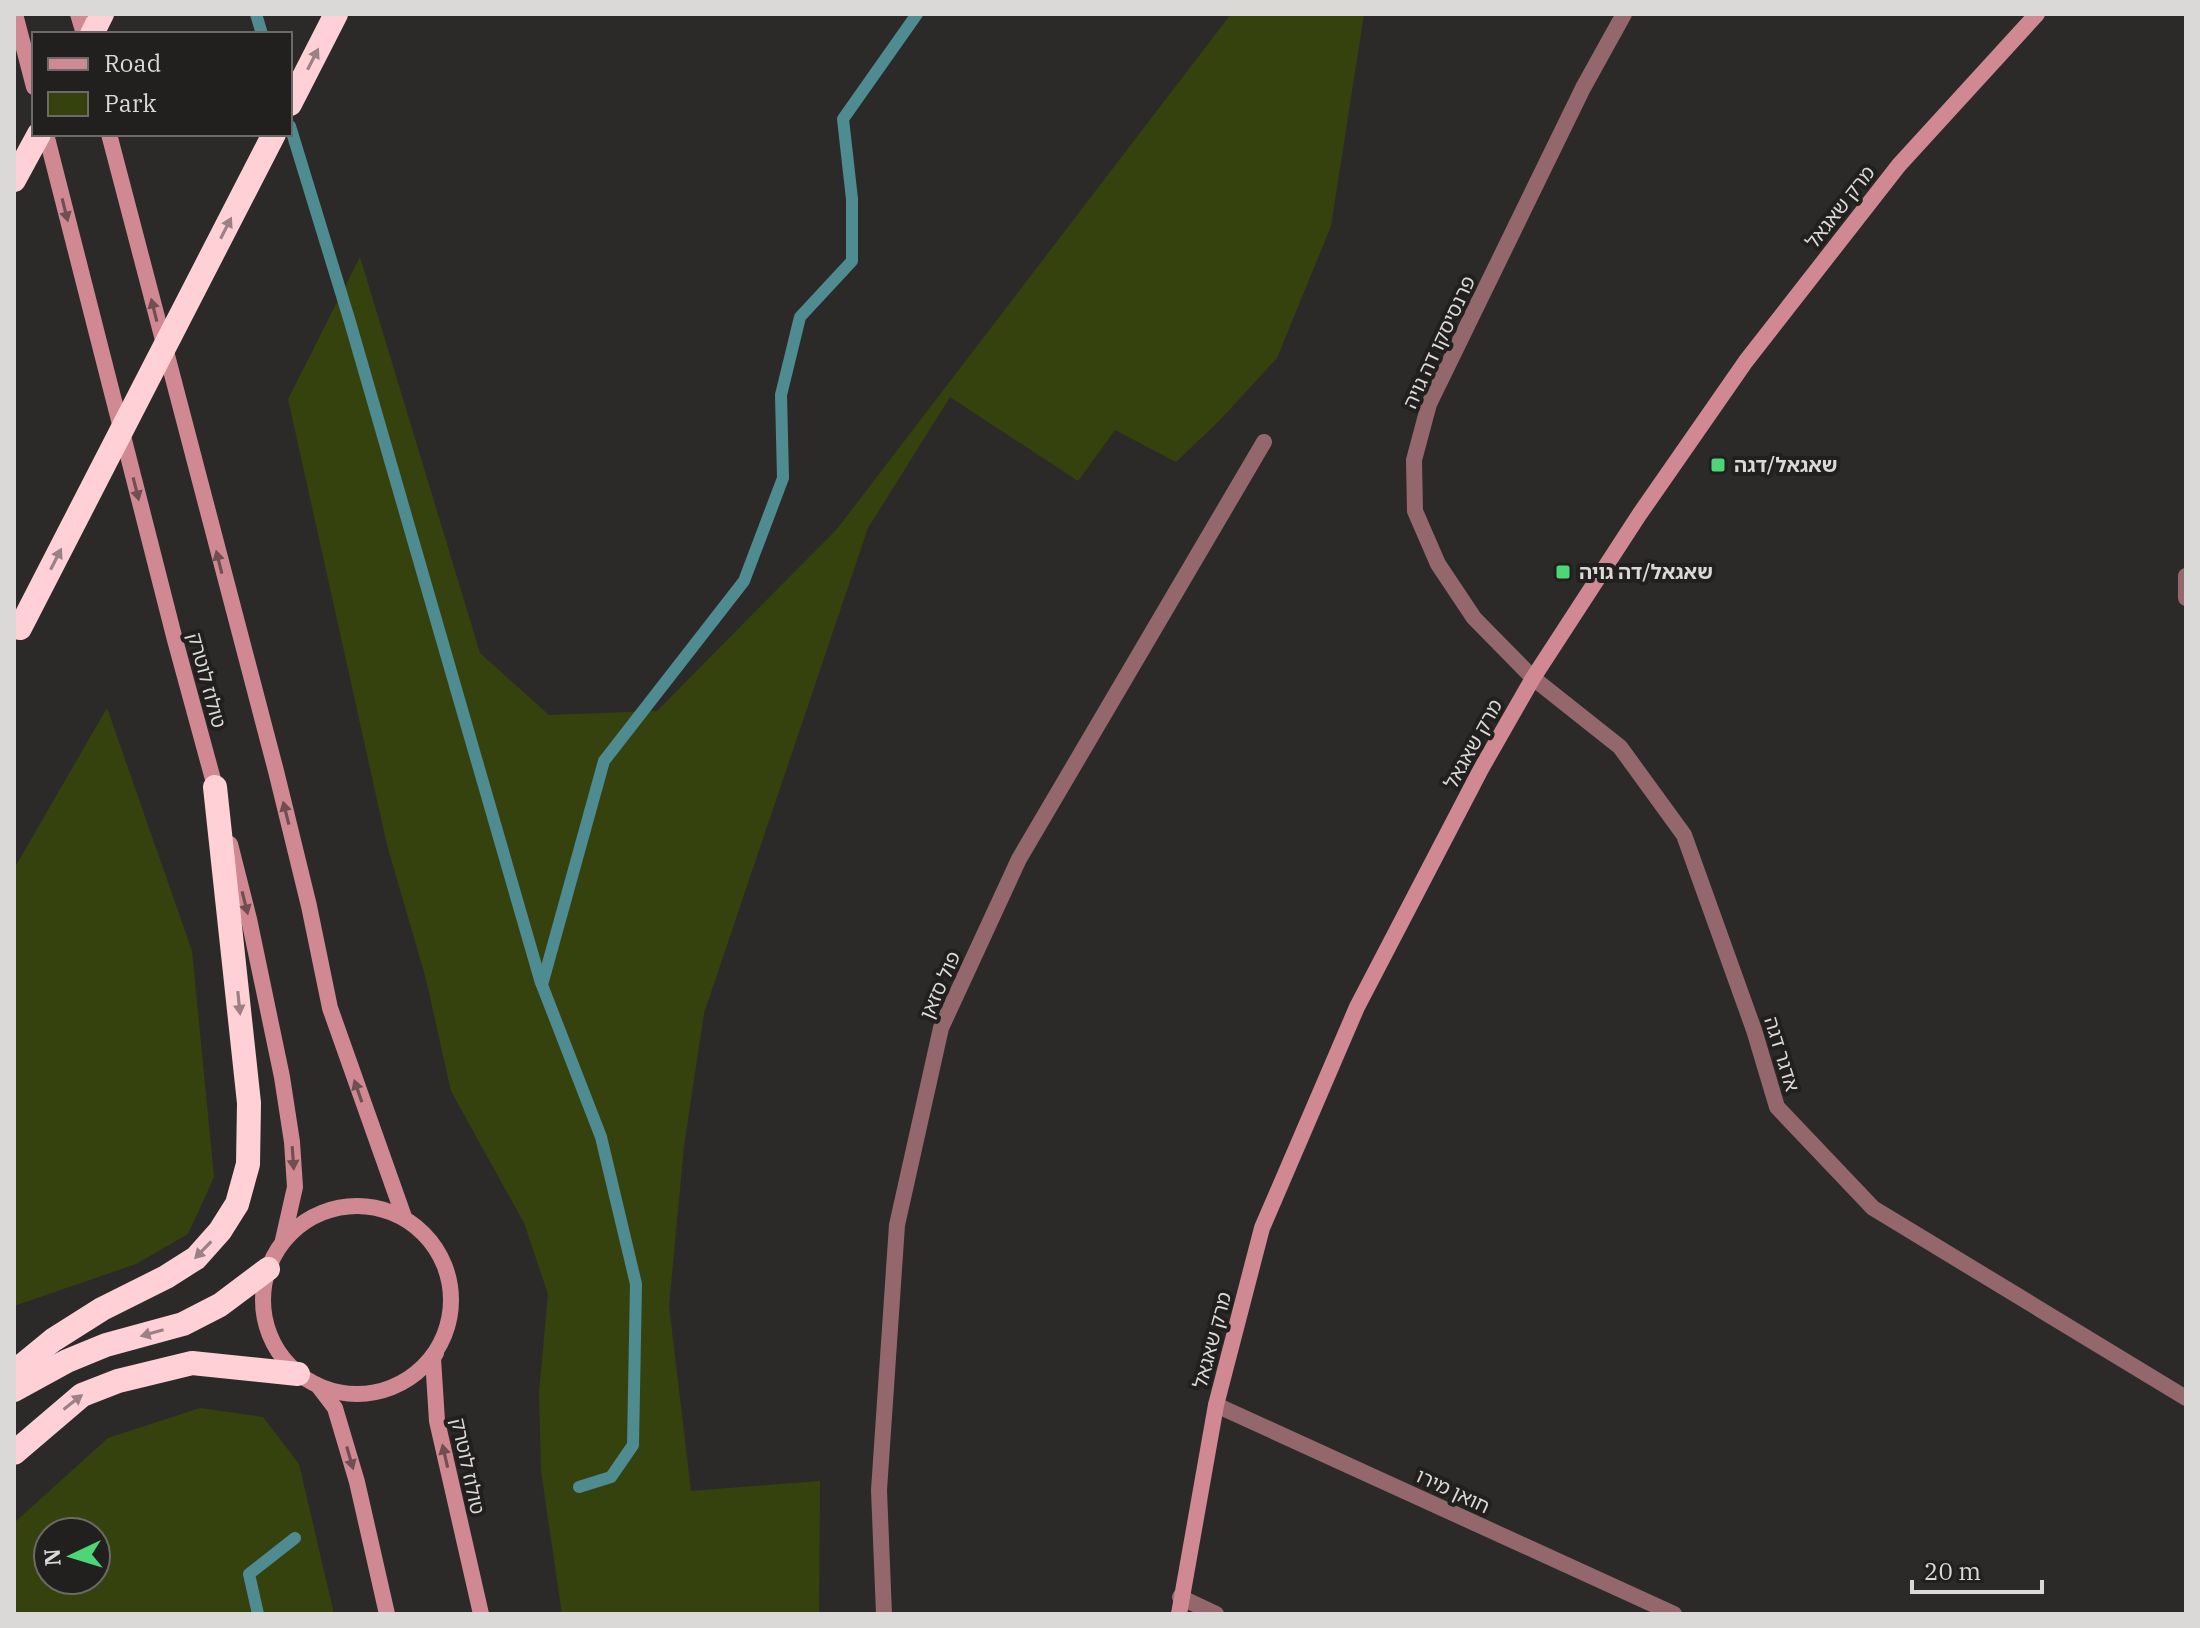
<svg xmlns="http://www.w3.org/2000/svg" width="2200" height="1628" font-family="'IBM Plex Serif','Noto Sans Hebrew',serif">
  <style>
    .green { fill: #36420e; fill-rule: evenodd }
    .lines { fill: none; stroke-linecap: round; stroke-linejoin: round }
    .stream { stroke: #4f8c92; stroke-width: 12 }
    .street { stroke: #94676d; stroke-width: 16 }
    .secondary { stroke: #d08993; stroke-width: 16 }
    .highway { stroke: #ffd1d7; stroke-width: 24 }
    .highway-bridge { stroke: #ffd1d7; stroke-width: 24 }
    .oneway { fill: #9c8184 }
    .oneway2 { fill: #704f53 }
    .poi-dot { fill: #4dd676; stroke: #22201e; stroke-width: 3 }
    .labels { text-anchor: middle; stroke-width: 8; stroke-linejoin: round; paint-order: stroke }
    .street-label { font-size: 20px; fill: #dad9d7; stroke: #22201e }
    .poi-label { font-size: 20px; font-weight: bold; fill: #dad9d7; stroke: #22201e; text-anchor: start }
  </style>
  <rect width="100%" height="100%" fill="#2c2a28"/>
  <!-- green -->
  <g class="green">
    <polygon points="1231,14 1364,14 1331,226 1277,358 1218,422 1176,462 1115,430 1078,481 950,397 868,528 704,1013 684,1146 669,1306 691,1491 820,1481 819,1614 562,1614 541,1471 539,1393 548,1294 524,1223 451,1091 426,979 387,845 288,399 360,257 480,653 549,715 657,711 837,529"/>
    <polygon points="107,708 192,951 214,1177 188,1234 136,1264 14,1306 14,869"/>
    <path d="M200,1408L263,1417L299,1464L334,1614H14V1523L108,1438ZM48,1532H96V1580H48Z"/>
  </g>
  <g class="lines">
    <!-- stream -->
    <g class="stream">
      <polyline points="256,14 262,34"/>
      <polyline points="290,126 350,322 541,983"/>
      <polyline points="579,1487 611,1477 633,1445 636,1284 601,1137 542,985 604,761 744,581 783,478 781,395 800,317 852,261 852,199 843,119 917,14"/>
      <polyline points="258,1614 249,1574 295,1538"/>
    </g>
    <!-- street -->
    <g class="street">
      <polyline points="1624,14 1583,88 1429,404 1414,460 1415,511 1438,564 1474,618 1533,678 1620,747 1684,835 1754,1030 1777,1107 1873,1208 2186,1398"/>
      <polyline points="2186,576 2186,598"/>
      <polyline points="1216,1405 1674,1614"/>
      <polyline points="1180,1597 1216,1614"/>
      <polyline points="884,1614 879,1490 897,1225 941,1028 1019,859 1264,442"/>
    </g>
    <!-- secondary -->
    <g class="secondary">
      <polyline points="15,14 34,87"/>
      <polyline points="78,14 84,34"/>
      <polyline points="46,134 175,640 217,794"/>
      <polyline points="109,134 276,771 309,906 330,1008 404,1217"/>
      <polyline points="230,844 249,919 282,1077 292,1142 295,1187 283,1240"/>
      <circle cx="357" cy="1300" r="94"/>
      <polyline points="436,1353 433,1358 437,1421 481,1614"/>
      <polyline points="319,1387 335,1408 357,1482 387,1614"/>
      <polyline points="1179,1614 1216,1405 1262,1228 1357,1007 1481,769 1533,678 1639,515 1746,361 1899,165 2037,14"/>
    </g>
    <!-- highway -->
    <g class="highway">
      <polyline points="92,34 102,14"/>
      <polyline points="290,104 336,14"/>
      <polyline points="14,180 39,134"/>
      <polyline points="14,1372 53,1340 102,1309 166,1277 196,1258 220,1231 237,1204 248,1164 249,1103 215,787"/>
      <polyline points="14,1390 67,1361 106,1345 183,1324 220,1305 268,1269"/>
      <polyline points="14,1453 82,1395 118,1381 192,1363 298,1374"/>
    </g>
    <!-- highway-bridge -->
    <polyline class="highway-bridge" points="20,628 274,134"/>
  </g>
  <!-- one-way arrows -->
  <defs><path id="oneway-solid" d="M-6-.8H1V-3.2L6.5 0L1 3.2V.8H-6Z" transform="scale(2)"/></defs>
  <g class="oneway">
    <use href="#oneway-solid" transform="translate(313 59) rotate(-63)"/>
    <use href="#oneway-solid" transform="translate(226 228) rotate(-63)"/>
    <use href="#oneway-solid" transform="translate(56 559) rotate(-63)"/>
    <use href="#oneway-solid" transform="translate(239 1003) rotate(84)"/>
    <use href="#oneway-solid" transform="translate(203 1250) rotate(134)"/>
    <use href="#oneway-solid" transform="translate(152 1333) rotate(164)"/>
    <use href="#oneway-solid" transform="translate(73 1402) rotate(-38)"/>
  </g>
  <g class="oneway2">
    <use href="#oneway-solid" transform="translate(65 210) rotate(76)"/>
    <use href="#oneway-solid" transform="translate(154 310) rotate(-104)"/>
    <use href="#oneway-solid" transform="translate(136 489) rotate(76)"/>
    <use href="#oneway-solid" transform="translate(219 562) rotate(-104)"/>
    <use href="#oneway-solid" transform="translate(286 813) rotate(-104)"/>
    <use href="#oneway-solid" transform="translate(245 903) rotate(76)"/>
    <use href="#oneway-solid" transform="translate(358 1091) rotate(-109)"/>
    <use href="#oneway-solid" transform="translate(293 1158) rotate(86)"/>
    <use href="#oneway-solid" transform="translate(445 1456) rotate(-103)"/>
    <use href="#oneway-solid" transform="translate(350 1458) rotate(74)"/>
  </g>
  <!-- markers -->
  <g class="poi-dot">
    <rect x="1710" y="457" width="16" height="16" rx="4"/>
    <rect x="1555" y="564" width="16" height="16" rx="4"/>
  </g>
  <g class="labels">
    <!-- street labels -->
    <g class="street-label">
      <text transform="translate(1840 207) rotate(-52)" y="7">מרק שאגאל</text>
      <text transform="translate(1439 342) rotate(-65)" y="7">פרנסיסקו דה גויה</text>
      <text transform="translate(207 680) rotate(75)" y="7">טולוז לוטרק</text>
      <text transform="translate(1473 744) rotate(-61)" y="7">מרק שאגאל</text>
      <text transform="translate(940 985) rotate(-66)" y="7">פול סזאן</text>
      <text transform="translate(1782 1054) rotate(73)" y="7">אדגר דגה</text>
      <text transform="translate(1212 1340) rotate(-75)" y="7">מרק שאגאל</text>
      <text transform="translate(468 1466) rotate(78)" y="7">טולוז לוטרק</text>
      <text transform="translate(1453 1491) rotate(25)" y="7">חואן מירו</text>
    </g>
    <!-- poi labels -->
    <g class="poi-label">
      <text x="1734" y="472">שאגאל/דגה</text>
      <text x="1579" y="579">שאגאל/דה גויה</text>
    </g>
  </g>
  <!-- border -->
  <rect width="2200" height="1628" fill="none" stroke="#dad9d7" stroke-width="32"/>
  <!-- legend -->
  <rect x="32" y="32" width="260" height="104" fill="#22201e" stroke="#6c6a68" stroke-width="2"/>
  <rect x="48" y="58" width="40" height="12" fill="#d08993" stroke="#6c6a68" stroke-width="2"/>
  <text x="104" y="72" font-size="24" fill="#dad9d7">Road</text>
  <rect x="48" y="92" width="40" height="24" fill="#36420e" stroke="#6c6a68" stroke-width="2"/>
  <text x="104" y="112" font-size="24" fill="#dad9d7">Park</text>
  <!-- north arrow -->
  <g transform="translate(72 1556) rotate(266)"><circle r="38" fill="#22201e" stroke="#6c6a68" stroke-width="2"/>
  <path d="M0-6L14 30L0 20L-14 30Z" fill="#4dd676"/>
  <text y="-12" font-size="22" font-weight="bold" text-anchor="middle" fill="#dad9d7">N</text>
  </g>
  <!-- scale -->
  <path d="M1912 1580v12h130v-12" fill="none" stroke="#dad9d7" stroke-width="4"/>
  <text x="1924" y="1580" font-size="24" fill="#dad9d7" stroke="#22201e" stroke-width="6" paint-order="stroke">20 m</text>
</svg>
